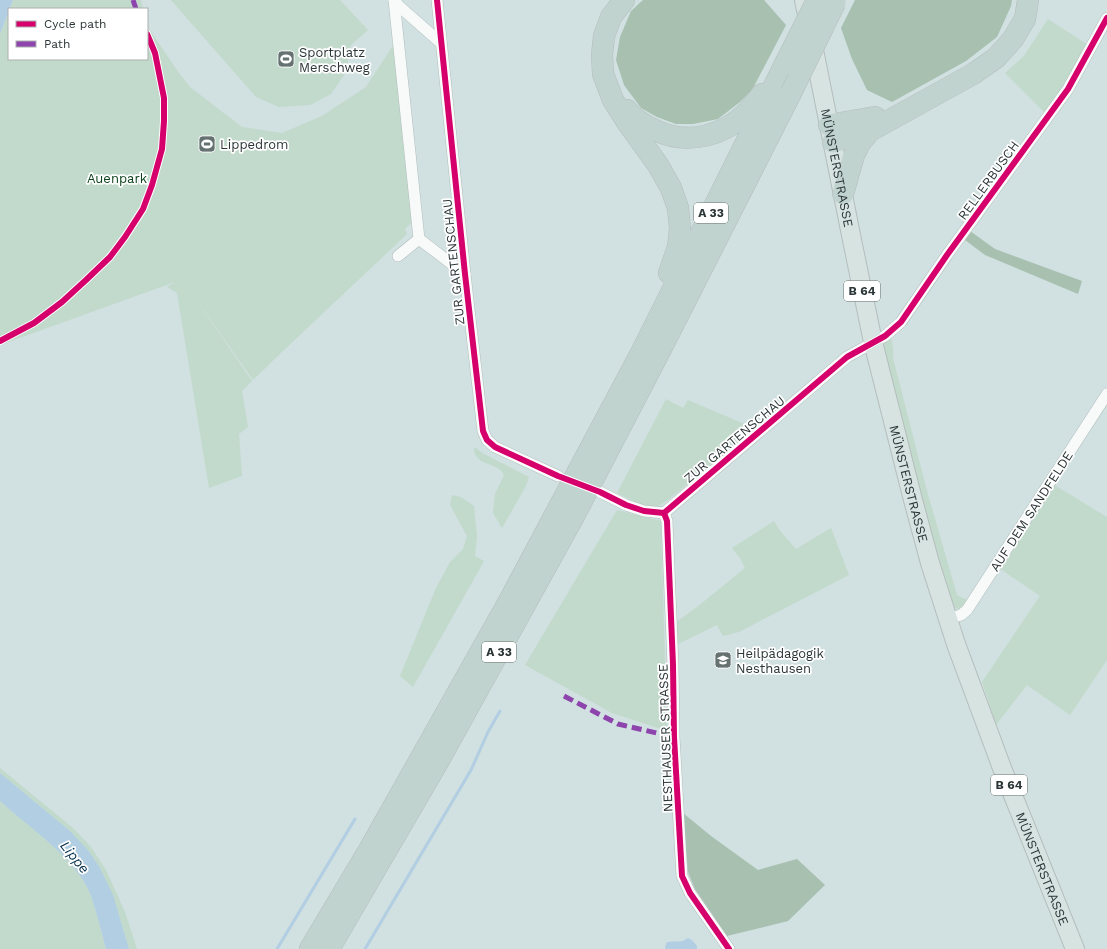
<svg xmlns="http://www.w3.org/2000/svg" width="1107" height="949" font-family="'Work Sans',sans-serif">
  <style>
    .green { fill: #c2dacb }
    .forest { fill: #a7c0b0 }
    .water { fill: #b2cee2 }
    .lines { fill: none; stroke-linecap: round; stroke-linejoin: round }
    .stream { stroke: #b2cee2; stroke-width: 3 }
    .minor-casing { stroke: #b0bcbc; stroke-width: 12 }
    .primary-casing { stroke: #b5bdbd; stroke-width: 20 }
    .motorway-casing { stroke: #b5bdbd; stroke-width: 22 }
    .minor { stroke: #f8fafa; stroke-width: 11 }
    .primary { stroke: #d7e3e1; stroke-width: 18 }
    .motorway { stroke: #c0d3cf; stroke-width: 21 }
    .motorway-bridge-casing { stroke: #b5bdbd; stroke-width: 22; stroke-linecap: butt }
    .motorway-bridge { stroke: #c0d3cf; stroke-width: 21 }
    .quiet { stroke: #8e44ad; stroke-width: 5; stroke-dasharray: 10 5; stroke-linecap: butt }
    .cycleway-casing { stroke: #fff; stroke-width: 8 }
    .cycleway { stroke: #d6006c; stroke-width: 6 }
    .labels { text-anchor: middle; stroke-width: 3.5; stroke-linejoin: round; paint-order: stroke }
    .shield { fill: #fff; stroke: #6b7273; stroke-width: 1 }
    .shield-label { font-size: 12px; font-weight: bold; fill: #2c3637 }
    .poi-label { font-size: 13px; fill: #2c3637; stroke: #fff; text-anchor: start }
    .street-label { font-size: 13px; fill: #2c3637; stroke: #fff }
    .park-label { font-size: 13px; fill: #0c421c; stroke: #fff }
    .water-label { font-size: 14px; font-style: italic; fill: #042e4b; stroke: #fff }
  </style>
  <rect width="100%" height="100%" fill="#d1e0e0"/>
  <!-- green -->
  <g class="green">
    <polygon points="13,0 141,0 143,9 10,9"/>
    <polygon points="171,0 340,0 368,30 351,45 346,72 331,94 310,105 279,107 256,97"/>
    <polygon points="9,10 9,59 147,59 147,26 179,73 190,87 242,127 282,133 322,116 366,87 394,44 414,220 405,229 407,234 282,352 253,380 191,292 252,381 242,391 248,427 239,434 242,476 209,488 177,293 167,287 175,282 0,345 0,34"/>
    <polygon points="1048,19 1088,45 1063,86 1045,113 1005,73 1024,56"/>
    <polygon points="891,337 893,348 893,358 927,491 957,595 969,601 962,609 956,609 953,604 911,467 882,346 883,343"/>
    <polygon points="666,399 683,408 688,400 754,428 668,500 658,506 648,508 617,493"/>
    <path d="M474,447L484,454L529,477L526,486L502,528L493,513L495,494L504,475C499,463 480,466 475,454C474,452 474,449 474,447Z"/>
    <polygon points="1051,483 1107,517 1107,660 1070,715 1027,685 996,725 982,682 1040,596 999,568"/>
    <polygon points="452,495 461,497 474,506 477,537 475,556 484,561 413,687 400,676 436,588 450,562 463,549 467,536 450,505"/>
    <polygon points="617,510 661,521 667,731 612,713 525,665"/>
    <polygon points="774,521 781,532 796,549 831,528 849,575 739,632 723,636 717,625 678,644 676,622 697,607 745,568 740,558 732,548"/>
    <polygon points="0,768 73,828 91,847 106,870 125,912 137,949 129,949 119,915 100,868 88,850 70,831 0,773"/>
    <path d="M0,801C29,828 77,858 91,896C97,913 101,931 106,949H0Z"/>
  </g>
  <!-- forest -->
  <g class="forest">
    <polygon points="643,0 764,0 786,25 752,90 740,102 718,119 693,124 676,124 657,117 641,108 624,85 616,60 620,37 631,11"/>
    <polygon points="855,0 1012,0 1011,6 997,37 966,61 892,102 867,90 852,59 841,28"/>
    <polygon points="970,231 995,249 1082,281 1078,294 985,255 965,240"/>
    <polygon points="683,813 711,836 758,870 797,859 825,885 788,921 727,936 695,889 688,872"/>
  </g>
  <!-- water -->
  <g class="water">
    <polygon points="0,0 13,0 0,34"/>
    <path d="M0,773L70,831L88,850L100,868L113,895L129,949H106C101,931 97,913 91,896C77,858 29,828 0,801Z"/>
    <path d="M688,938L692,940L697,946V949H665V947L667,942C675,940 680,944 688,938Z"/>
  </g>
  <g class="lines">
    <!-- stream -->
    <g class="stream">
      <polyline points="277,949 355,819"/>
      <polyline points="365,949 471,770 488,732 500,711"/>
    </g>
    <!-- minor casing -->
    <g class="minor-casing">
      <g id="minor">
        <polyline points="394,0 419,239 465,274"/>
        <polyline points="394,0 400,7 441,43"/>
        <polyline points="437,0 465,274 483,431 487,440 495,447 558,476"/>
        <polyline points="398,256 419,239"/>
        <polyline points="600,492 626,505 644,511 664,513 847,357 885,336 901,322 947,255 1068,89 1107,18"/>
        <polyline points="664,513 667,521 673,665 674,737 682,876 690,893 729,949"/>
        <polyline points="948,619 961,615 967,610 1107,394"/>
      </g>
    </g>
    <!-- primary casing -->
    <g class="primary-casing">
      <g id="primary">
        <path id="s1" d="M804,0L852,240L873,342L913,500L930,563L956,644L1002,768L1075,949"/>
      </g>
    </g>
    <!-- motorway casing -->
    <g class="motorway-casing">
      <g id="motorway">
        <polyline points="624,0 611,17 604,36 602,55 603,74 613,100 627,122 658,165 671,188 678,208 680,229 678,247 669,273"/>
        <path d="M627,110C635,120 646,126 657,131C688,145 723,136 746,113C752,107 757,100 762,94"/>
        <polyline points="829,125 875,117"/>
        <polyline points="833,142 870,131 973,74 996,58 1013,39 1025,19 1028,0"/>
        <polyline points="843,194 854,155 860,143 870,131"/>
        <polyline points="310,949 369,850 508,603 641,353 711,213 785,64"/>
        <polyline points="329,949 438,762 573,518 660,351 791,93"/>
      </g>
    </g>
    <!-- minor -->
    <use href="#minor" class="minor"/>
    <!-- primary -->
    <use href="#primary" class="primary"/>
    <!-- motorway -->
    <use href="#motorway" class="motorway"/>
    <!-- motorway-bridge casing -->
    <g class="motorway-bridge-casing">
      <g id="motorway-bridge">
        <polyline points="785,64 817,0"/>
        <polyline points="791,93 835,3"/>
      </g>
    </g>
    <!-- motorway-bridge -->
    <use href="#motorway-bridge" class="motorway-bridge"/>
    <!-- quiet -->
    <g class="quiet">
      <polyline points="133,0 136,9"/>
      <polyline points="564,696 618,724 674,737"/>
    </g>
    <!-- cycleway casing -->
    <g class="cycleway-casing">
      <g id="cycleway">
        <polyline points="437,0 465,274 483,431 487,440 495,447 558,476 600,492 626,505 644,511 664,513 847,357 885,336 901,322 947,255 1068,89 1107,18"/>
        <polyline points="0,341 34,323 62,302 86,280 110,257 125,237 143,209 152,185 162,149 164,121 164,98 155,53 147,34"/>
        <polyline points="664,513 667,521 673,665 674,737 682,876 690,893 729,949"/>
      </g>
    </g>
    <!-- cycleway -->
    <use href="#cycleway" class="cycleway"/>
  </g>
  <!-- icons -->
  <defs>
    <g id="stadium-square" transform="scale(0.9)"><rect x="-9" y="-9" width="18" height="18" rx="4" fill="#667272" stroke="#fff"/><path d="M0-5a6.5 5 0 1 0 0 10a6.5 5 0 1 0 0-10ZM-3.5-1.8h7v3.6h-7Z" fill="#fff"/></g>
    <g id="school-square" transform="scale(0.9)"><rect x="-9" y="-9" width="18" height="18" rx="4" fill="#667272" stroke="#fff"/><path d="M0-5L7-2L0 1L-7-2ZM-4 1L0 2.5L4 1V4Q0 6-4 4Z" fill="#fff"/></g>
  </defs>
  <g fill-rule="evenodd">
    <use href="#stadium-square" x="286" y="59"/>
    <use href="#stadium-square" x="207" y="144"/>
    <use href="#school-square" x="723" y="660"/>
  </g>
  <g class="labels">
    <!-- shield labels -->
    <g class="shield">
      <rect x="694" y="203" width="34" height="20" rx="3"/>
      <rect x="844" y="281" width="36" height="20" rx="3"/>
      <rect x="482" y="642" width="34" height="20" rx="3"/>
      <rect x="991" y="775" width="36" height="20" rx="3"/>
    </g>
    <g class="shield-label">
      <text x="711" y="217">A 33</text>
      <text x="862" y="295">B 64</text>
      <text x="499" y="656">A 33</text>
      <text x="1009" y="789">B 64</text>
    </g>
    <!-- poi labels -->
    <g class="poi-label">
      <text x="299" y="57">Sportplatz<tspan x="299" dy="15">Merschweg</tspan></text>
      <text x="220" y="149">Lippedrom</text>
      <text x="736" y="658">Heilpädagogik<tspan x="736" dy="15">Nesthausen</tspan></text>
    </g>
    <!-- street labels -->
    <g class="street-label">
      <text dy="5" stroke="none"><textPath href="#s1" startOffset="171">MÜNSTERSTRASSE</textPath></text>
      <text transform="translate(988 180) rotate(-54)" y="5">RELLERBUSCH</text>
      <text transform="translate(453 262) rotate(-96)" y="5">ZUR GARTENSCHAU</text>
      <text transform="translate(734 439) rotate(-40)" y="5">ZUR GARTENSCHAU</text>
      <text dy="5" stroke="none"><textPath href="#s1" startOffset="495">MÜNSTERSTRASSE</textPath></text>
      <text transform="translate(1031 511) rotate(-57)" y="5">AUF DEM SANDFELDE</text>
      <text transform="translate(665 738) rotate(-92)" y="5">NESTHAUSER STRASSE</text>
      <text dy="5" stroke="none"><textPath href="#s1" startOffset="903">MÜNSTERSTRASSE</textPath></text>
    </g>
    <!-- park labels -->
    <g class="park-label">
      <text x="117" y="183">Auenpark</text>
    </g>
    <!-- water labels -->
    <g class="water-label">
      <text transform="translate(75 857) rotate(51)" y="5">Lippe</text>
    </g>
  </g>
  <!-- legend -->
  <rect x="8" y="8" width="140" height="52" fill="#ffffff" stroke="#abafaf"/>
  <rect x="16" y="21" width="20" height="6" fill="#d6006c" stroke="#abafaf"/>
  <text x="44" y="28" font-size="12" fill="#2c3637">Cycle path</text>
  <rect x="16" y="41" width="20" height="6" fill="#8e44ad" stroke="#abafaf"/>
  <text x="44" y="48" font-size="12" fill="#2c3637">Path</text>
</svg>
